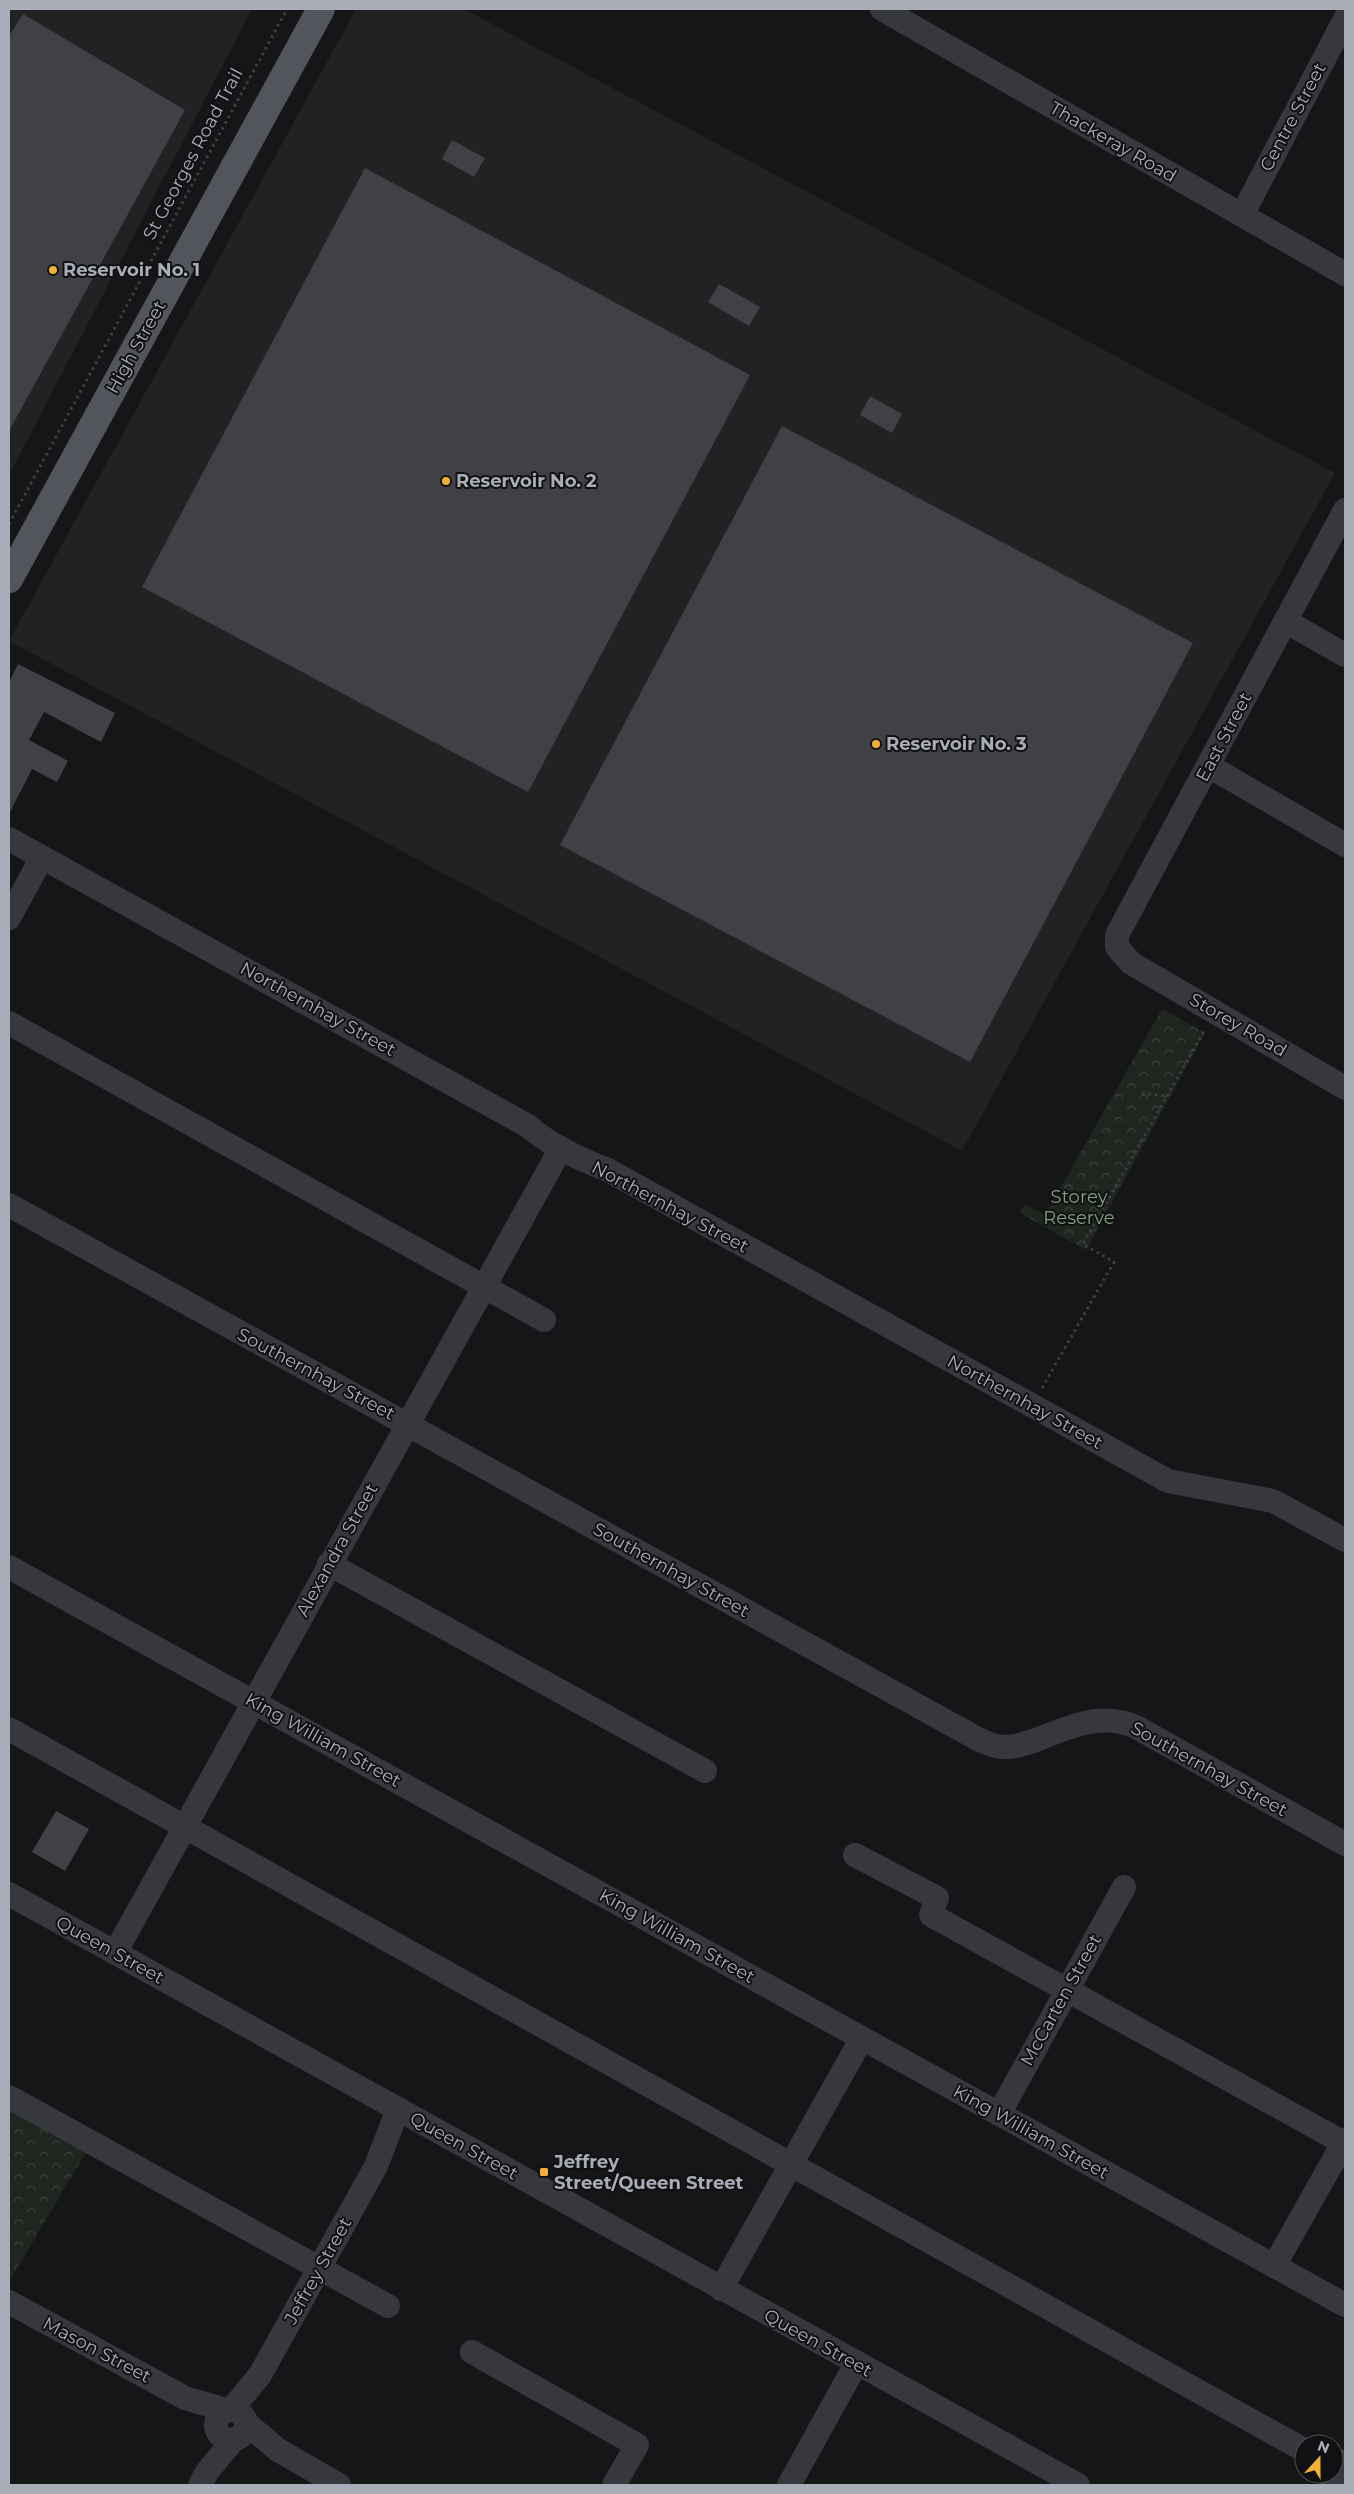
<svg xmlns="http://www.w3.org/2000/svg" width="1354" height="2494" font-family="Montserrat,sans-serif">
  <style>
    .built { fill: #222225 }
    .park { fill: url(#park-crowns) }
    .building { fill: #404145 }
    .lines { fill: none; stroke-linecap: round; stroke-linejoin: round }
    .path { stroke: #3d3f44; stroke-width: 3; stroke-dasharray: 2.5 4; stroke-linecap: butt }
    .minor { stroke: #37383d; stroke-width: 24 }
    .major { stroke: #53555c; stroke-width: 28 }
    .poi-dot { fill: #f2b134; stroke: #111113; stroke-width: 2 }
    .labels { text-anchor: middle; stroke-width: 4; stroke-linejoin: round; paint-order: stroke }
    .street-label { font-size: 18px; fill: #a8adb8; stroke: #111113 }
    .poi-label { font-size: 18px; font-weight: bold; fill: #a8adb8; stroke: #111113; text-anchor: start }
    .park-label { font-size: 18px; fill: #7fa381; stroke: #111113 }
  </style>
  <defs>
    <pattern id="park-crowns" width="20" height="18" patternUnits="userSpaceOnUse" patternTransform="scale(1.25)"><rect width="20" height="18" fill="#1e261f"/><path d="M2 6a3 3 0 1 1 6 0M12 15a3 3 0 1 1 6 0" fill="none" stroke="#3c433d"/></pattern>
  </defs>
  <rect width="100%" height="100%" fill="#161618"/>
  <!-- built -->
  <g class="built">
    <polygon points="9,9 252,9 9,475"/>
    <polygon points="356,9 464,9 1335,473 962,1151 9,641"/>
  </g>
  <!-- park -->
  <g class="park">
    <polygon points="1162,1009 1205,1033 1086,1250 1020,1213 1025,1204 1045,1215"/>
    <polygon points="9,2106 87,2151 9,2282"/>
  </g>
  <!-- building -->
  <g class="building">
    <polygon points="23,14 185,110 9,431 9,36"/>
    <polygon points="452,140 485,158 474,177 442,159"/>
    <polygon points="365,168 750,375 528,792 142,587"/>
    <polygon points="719,284 760,307 749,326 708,302"/>
    <polygon points="870,396 902,414 892,433 860,415"/>
    <polygon points="782,426 1193,643 970,1062 560,845"/>
    <polygon points="18,664 115,713 101,742 44,712 29,740 68,761 57,782 32,769 9,814 9,682"/>
    <polygon points="56,1811 89,1829 65,1871 32,1852"/>
  </g>
  <g class="lines">
    <!-- path -->
    <g class="path">
      <polyline points="9,524 287,9"/>
      <polyline points="1142,1093 1165,1096"/>
      <polyline points="1042,1388 1114,1262 1083,1244 1204,1031"/>
    </g>
    <!-- minor -->
    <g class="minor">
      <polyline points="882,9 1345,274"/>
      <polyline points="1242,215 1345,19"/>
      <polyline points="1345,510 1117,935 1117,947 1131,963 1345,1088"/>
      <polyline points="1287,622 1345,655"/>
      <polyline points="1209,766 1345,845"/>
      <path d="M9,839L528,1126C551,1146 579,1159 608,1170L1168,1481L1273,1501L1345,1540"/>
      <polyline points="9,918 42,857"/>
      <polyline points="9,1023 544,1320"/>
      <path d="M9,1205L978,1739C984,1741 990,1745 996,1746C1009,1749 1021,1745 1033,1741C1068,1728 1099,1711 1136,1727L1345,1844"/>
      <polyline points="329,1564 705,1771"/>
      <polyline points="9,1567 1345,2305"/>
      <polyline points="9,1729 1304,2450"/>
      <polyline points="855,1855 937,1898 931,1915 1344,2143"/>
      <polyline points="9,1894 1078,2485"/>
      <polyline points="115,1953 561,1148"/>
      <polyline points="9,2097 388,2306"/>
      <polyline points="999,2114 1124,1887"/>
      <polyline points="1274,2266 1345,2140"/>
      <polyline points="721,2289 862,2038"/>
      <polyline points="9,2302 185,2398 226,2410"/>
      <polyline points="472,2352 637,2445 614,2485"/>
      <polyline points="231,2410 260,2375 376,2166 398,2109"/>
      <circle cx="231" cy="2425" r="15"/>
      <polyline points="246,2423 278,2450 339,2485"/>
      <polyline points="200,2485 207,2472 234,2439"/>
      <polyline points="789,2485 856,2364"/>
      <polyline points="1331,2485 1345,2461"/>
    </g>
    <!-- major -->
    <polyline class="major" points="9,579 321,9"/>
  </g>
  <!-- markers -->
  <g class="poi-dot">
    <circle cx="53" cy="270" r="5"/>
    <circle cx="446" cy="481" r="5"/>
    <circle cx="876" cy="744" r="5"/>
    <rect x="539" y="2167" width="10" height="10" rx="2.5"/>
  </g>
  <g class="labels">
    <!-- street labels -->
    <g class="street-label">
      <text transform="translate(1293 117) rotate(-62)" y="6">Centre Street</text>
      <text transform="translate(1113 142) rotate(30)" y="6">Thackeray Road</text>
      <text transform="translate(193 154) rotate(-62)" y="6">St Georges Road Trail</text>
      <text transform="translate(136 347) rotate(-61)" y="6">High Street</text>
      <text transform="translate(1224 737) rotate(-62)" y="6">East Street</text>
      <text transform="translate(318 1009) rotate(29)" y="6">Northernhay Street</text>
      <text transform="translate(1238 1025) rotate(30)" y="6">Storey Road</text>
      <text transform="translate(670 1207) rotate(28)" y="6">Northernhay Street</text>
      <text transform="translate(316 1374) rotate(28)" y="6">Southernhay Street</text>
      <text transform="translate(1025 1402) rotate(29)" y="6">Northernhay Street</text>
      <text transform="translate(337 1550) rotate(-61)" y="6">Alexandra Street</text>
      <text transform="translate(671 1570) rotate(29)" y="6">Southernhay Street</text>
      <text transform="translate(323 1740) rotate(29)" y="6">King William Street</text>
      <text transform="translate(1209 1769) rotate(29)" y="6">Southernhay Street</text>
      <text transform="translate(677 1936) rotate(29)" y="6">King William Street</text>
      <text transform="translate(110 1950) rotate(29)" y="6">Queen Street</text>
      <text transform="translate(1061 2000) rotate(-61)" y="6">McCarten Street</text>
      <text transform="translate(1031 2132) rotate(29)" y="6">King William Street</text>
      <text transform="translate(464 2146) rotate(29)" y="6">Queen Street</text>
      <text transform="translate(318 2271) rotate(-61)" y="6">Jeffrey Street</text>
      <text transform="translate(818 2343) rotate(29)" y="6">Queen Street</text>
      <text transform="translate(97 2350) rotate(28)" y="6">Mason Street</text>
    </g>
    <!-- poi labels -->
    <g class="poi-label">
      <text x="63" y="276">Reservoir No. 1</text>
      <text x="456" y="487">Reservoir No. 2</text>
      <text x="886" y="750">Reservoir No. 3</text>
      <text x="554" y="2168">Jeffrey<tspan x="554" dy="21">Street/Queen Street</tspan></text>
    </g>
    <!-- park labels -->
    <g class="park-label">
      <text x="1079" y="1203">Storey<tspan x="1079" dy="21">Reserve</tspan></text>
    </g>
  </g>
  <!-- border -->
  <rect width="1354" height="2494" fill="none" stroke="#a8adb8" stroke-width="20"/>
  <!-- north arrow -->
  <g transform="translate(1319 2459) rotate(21)"><circle r="24" fill="#111113" stroke="#4d4f55"/>
  <path d="M0-4L9 19L0 12L-9 19Z" fill="#f2b134"/>
  <text y="-8" font-size="14" font-weight="bold" text-anchor="middle" fill="#a8adb8">N</text>
  </g>
</svg>
